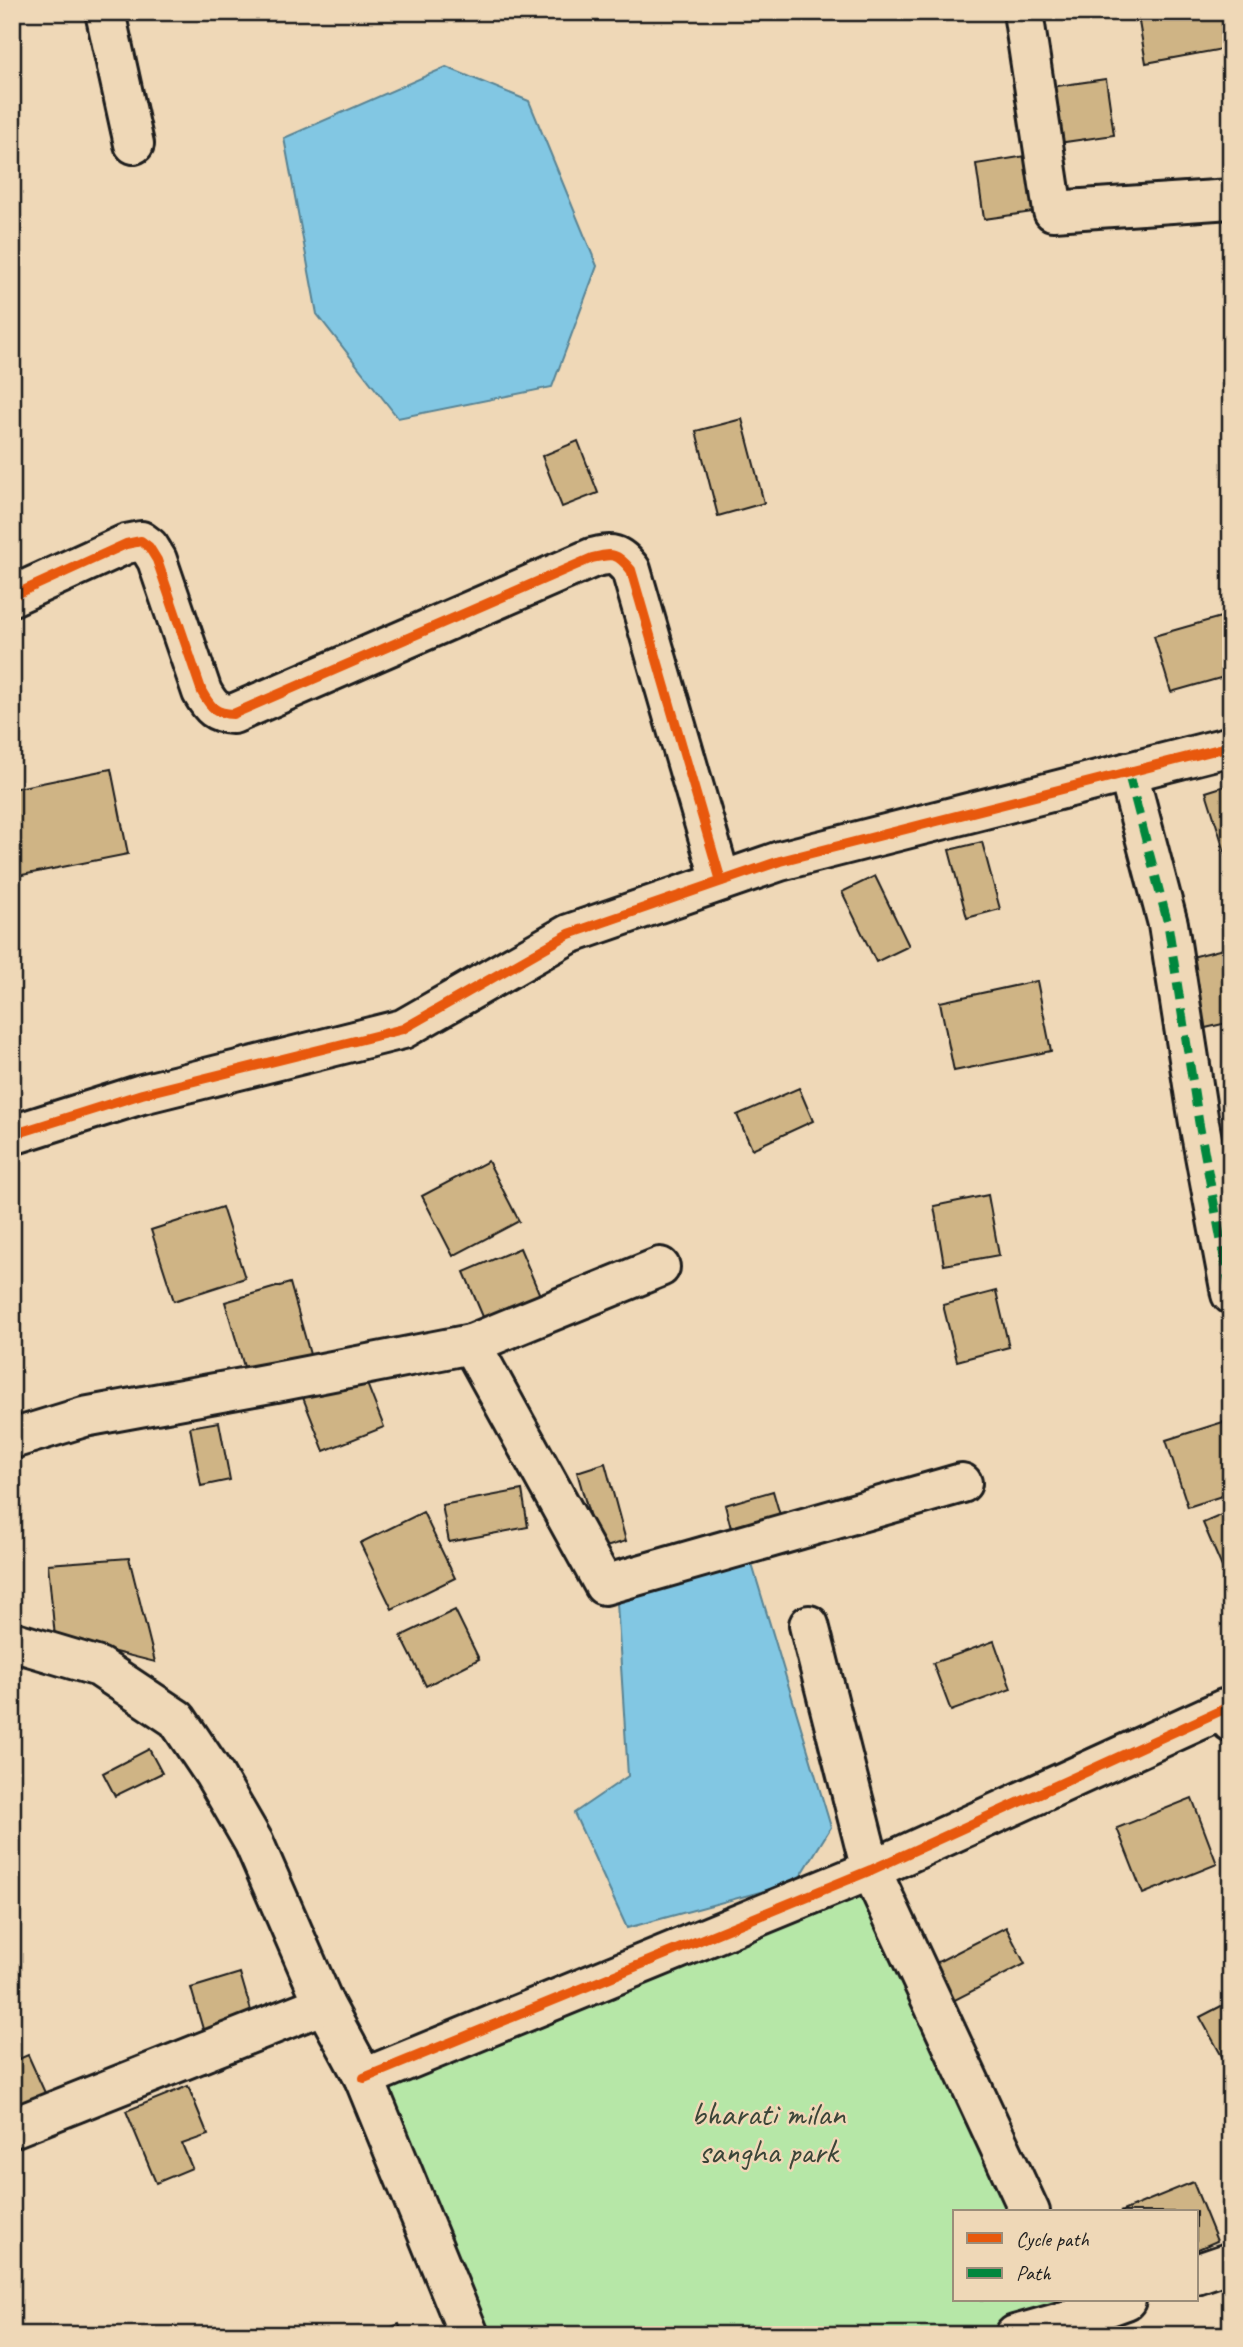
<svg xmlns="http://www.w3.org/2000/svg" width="1243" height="2347" font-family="Caveat,sans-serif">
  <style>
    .green { fill: #b6e7a7; stroke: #698262; stroke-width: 2 }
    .water { fill: #82c7e3; stroke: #598393; stroke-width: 2 }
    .building { fill: #cfb485; stroke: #1c1c1c; stroke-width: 2 }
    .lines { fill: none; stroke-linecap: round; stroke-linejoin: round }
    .street-casing { stroke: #1c1c1c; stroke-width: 44 }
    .street { stroke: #efd8b7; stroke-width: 38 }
    .quiet { stroke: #00873e; stroke-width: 9; stroke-dasharray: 18 9; stroke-linecap: butt }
    .cycleway-casing { stroke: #efd8b7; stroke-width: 15 }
    .cycleway { stroke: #e8590c; stroke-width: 10 }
    .labels { text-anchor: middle; stroke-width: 5; stroke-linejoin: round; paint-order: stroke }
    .park-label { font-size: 33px; fill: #3b4538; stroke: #efd8b7 }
  </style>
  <rect width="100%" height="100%" fill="#efd8b7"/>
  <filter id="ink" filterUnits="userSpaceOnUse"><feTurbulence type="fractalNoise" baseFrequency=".0143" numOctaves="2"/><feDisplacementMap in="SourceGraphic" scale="14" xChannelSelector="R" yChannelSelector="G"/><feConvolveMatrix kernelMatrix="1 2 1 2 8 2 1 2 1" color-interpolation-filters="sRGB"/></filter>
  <g filter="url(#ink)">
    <!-- green -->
    <polygon class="green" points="871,1870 1030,2212 954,2212 954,2300 1071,2300 1015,2335 452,2335 364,2078"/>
    <!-- water -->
    <g class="water">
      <polygon points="446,67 529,101 597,266 552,387 398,418 317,314 284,138"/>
      <polygon points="748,1551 831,1827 797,1882 627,1928 574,1813 628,1776 616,1587"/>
    </g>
    <!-- building -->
    <g class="building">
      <polygon points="1156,12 1221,12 1228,48 1146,63 1138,16"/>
      <polygon points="1106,79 1114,135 1058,143 1050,87"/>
      <polygon points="1032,155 1040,211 984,219 976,164"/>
      <polygon points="742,419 764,503 718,516 696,431"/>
      <polygon points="578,441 598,493 562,507 542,456"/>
      <polygon points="1231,614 1231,675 1171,692 1154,636"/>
      <polygon points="111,769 128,854 12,877 12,789"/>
      <polygon points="1231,784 1231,867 1230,868 1206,792"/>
      <polygon points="982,842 1000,909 967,918 949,850"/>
      <polygon points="875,876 909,946 876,962 842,892"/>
      <polygon points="1231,947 1231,1022 1197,1030 1180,960"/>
      <polygon points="1037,981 1051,1051 954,1071 940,1002"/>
      <polygon points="799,1088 813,1121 752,1149 737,1115"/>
      <polygon points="488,1161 519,1221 453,1256 422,1196"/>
      <polygon points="988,1195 999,1255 944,1265 934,1206"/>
      <polygon points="222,1207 245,1278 174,1301 151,1230"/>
      <polygon points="520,1248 545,1307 489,1331 464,1272"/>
      <polygon points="290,1283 311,1358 247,1377 225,1302"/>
      <polygon points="996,1291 1009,1347 957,1361 943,1305"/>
      <polygon points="362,1371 384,1427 324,1451 302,1395"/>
      <polygon points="219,1422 230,1480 201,1486 190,1427"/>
      <polygon points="1223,1422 1231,1447 1231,1493 1188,1507 1166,1440"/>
      <polygon points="605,1463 626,1541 599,1549 577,1472"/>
      <polygon points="522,1490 528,1527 449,1542 442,1505"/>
      <polygon points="773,1491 782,1522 733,1536 725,1505"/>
      <polygon points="1231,1511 1231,1588 1203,1523"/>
      <polygon points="423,1512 455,1578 392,1609 360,1543"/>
      <polygon points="129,1558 155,1662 55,1637 48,1564"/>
      <polygon points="455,1610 479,1659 426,1686 401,1636"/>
      <polygon points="994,1641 1011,1689 951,1711 933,1663"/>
      <polygon points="149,1749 162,1773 115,1796 103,1773"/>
      <polygon points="1192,1798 1217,1864 1143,1894 1117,1828"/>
      <polygon points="1006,1927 1025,1964 949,2003 930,1966"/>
      <polygon points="240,1973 254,2021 205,2036 191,1988"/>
      <polygon points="1231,2001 1231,2068 1229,2069 1200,2017"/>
      <polygon points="28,2055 46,2095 12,2111 12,2062"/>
      <polygon points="188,2086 208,2135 182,2144 192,2168 156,2183 126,2111"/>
      <polygon points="1193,2182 1217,2241 1196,2250 1196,2212 1120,2212"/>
      <polygon points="399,2324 403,2335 372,2335"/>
    </g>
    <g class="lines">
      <!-- street casing -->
      <g class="street-casing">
        <g id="street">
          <polyline points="105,12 134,144"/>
          <polyline points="1023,12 1053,211 1231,199"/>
          <path d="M12,596L126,544L141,541L149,547L157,560L202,692C211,708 216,713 233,714L592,558C613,553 617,553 631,570L721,881"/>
          <polyline points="1128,772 1168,924 1199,1123 1231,1294"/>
          <polyline points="12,1135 142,1094 403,1029 569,934 780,861 1231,746"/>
          <polyline points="471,1344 604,1585 962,1483"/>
          <polyline points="12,1439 84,1417 276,1382 471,1344 660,1267"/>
          <polyline points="809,1625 871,1870 1030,2212"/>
          <polyline points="12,1641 99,1667 177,1719 214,1774 254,1843 324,2004 364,2078 469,2335"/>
          <polyline points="364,2078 871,1870 1224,1709 1231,1722"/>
          <polyline points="12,2128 324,2004"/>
          <polyline points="1196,2274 1231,2262"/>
          <polyline points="1015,2335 1079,2317 1126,2300"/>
        </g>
      </g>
      <!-- street -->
      <use href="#street" class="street"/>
      <!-- quiet -->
      <polyline class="quiet" points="1128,772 1168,924 1199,1123 1231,1294"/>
      <!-- cycleway casing -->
      <g class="cycleway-casing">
        <g id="cycleway">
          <path d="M12,596L126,544L141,541L149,547L157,560L202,692C211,708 216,713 233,714L592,558C613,553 617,553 631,570L721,881"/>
          <polyline points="12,1135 142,1094 403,1029 569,934 780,861 1231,746"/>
          <polyline points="364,2078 871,1870 1224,1709 1231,1722"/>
        </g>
      </g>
      <!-- cycleway -->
      <use href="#cycleway" class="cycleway"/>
    </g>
  </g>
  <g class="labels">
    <!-- park labels -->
    <g class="park-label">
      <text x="768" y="2125">bharati milan<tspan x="768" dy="38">sangha park</tspan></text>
    </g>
  </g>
  <!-- margin -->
  <rect width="1243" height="2347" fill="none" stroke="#efd8b7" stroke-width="42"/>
  <rect x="21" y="21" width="1201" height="2305" fill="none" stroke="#1c1c1c" stroke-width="2.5" filter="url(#ink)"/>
  <!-- legend -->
  <rect x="953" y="2210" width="245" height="91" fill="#efd8b7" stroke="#9b8d79" stroke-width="2"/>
  <rect x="967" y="2233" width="35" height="10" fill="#e8590c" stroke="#9b8d79" stroke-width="2"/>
  <text x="1016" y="2246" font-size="21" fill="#1c1c1c">Cycle path</text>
  <rect x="967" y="2268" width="35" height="10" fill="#00873e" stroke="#9b8d79" stroke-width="2"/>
  <text x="1016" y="2280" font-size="21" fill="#1c1c1c">Path</text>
</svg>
